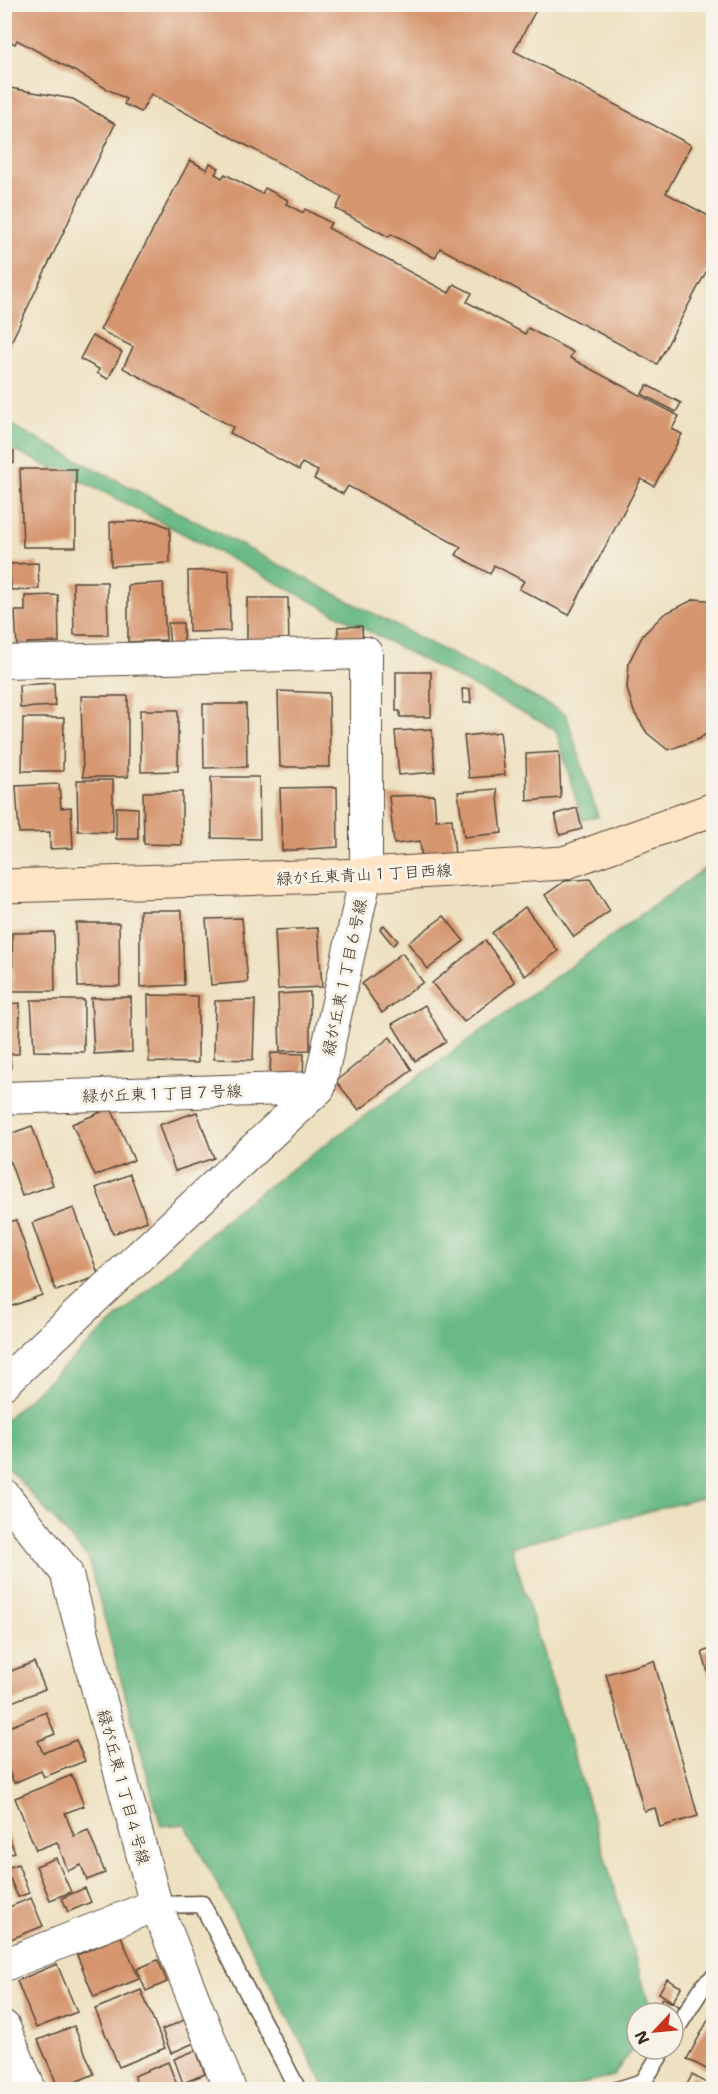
<svg xmlns="http://www.w3.org/2000/svg" width="718" height="2094" font-family="'Shantell Sans','Klee One',sans-serif">
  <style>
    .forest { fill: #6aba85; stroke: #527252; stroke-width: 1.5 }
    .building { fill: #d5956e }
    .lines { fill: none; stroke-linecap: round; stroke-linejoin: round }
    .lane-casing { stroke: #564536; stroke-width: 19 }
    .street-casing { stroke: #564536; stroke-width: 34 }
    .secondary-casing { stroke: #564536; stroke-width: 35 }
    .lane { stroke: #fff; stroke-width: 16 }
    .street { stroke: #fff; stroke-width: 32 }
    .secondary { stroke: #ffe4c6; stroke-width: 33 }
    .labels { text-anchor: middle; stroke-width: 6; stroke-linejoin: round; paint-order: stroke }
    .street-label { font-size: 16px; fill: #3b2a1e; stroke: #f7f3e8 }
  </style>
  <rect width="100%" height="100%" fill="#f7f3e8"/>
  <filter id="ink" filterUnits="userSpaceOnUse"><feTurbulence type="fractalNoise" baseFrequency=".0167" numOctaves="2"/><feDisplacementMap in="SourceGraphic" scale="12" xChannelSelector="R" yChannelSelector="G"/><feConvolveMatrix kernelMatrix="1 2 1 2 8 2 1 2 1" color-interpolation-filters="sRGB"/></filter>
  <filter id="wash" filterUnits="userSpaceOnUse"><feTurbulence type="fractalNoise" baseFrequency=".008" numOctaves="4" result="noise"/><feDisplacementMap in="SourceGraphic" scale="24" xChannelSelector="R" yChannelSelector="G"/><feGaussianBlur stdDeviation="1.35" result="paint"/><feColorMatrix in="noise" values="0 0 0 0 0 0 0 0 0 0 0 0 0 0 0 0 0 1.4 0 .05"/><feComposite in="paint" operator="in"/></filter>
  <g filter="url(#wash)">
    <rect width="100%" height="100%" fill="#eee1c1"/>
    <!-- forest -->
    <g class="forest">
      <polygon points="5,422 566,714 598,817 582,820 556,730 106,493 5,446"/>
      <polygon points="708,866 714,892 713,1495 511,1547 652,2013 637,2013 637,2043 613,2076 558,2090 326,2089 185,1824 161,1826 88,1558 5,1464 5,1420 238,1208"/>
    </g>
    <g id="blocks">
      <!-- building -->
      <g class="building">
        <polygon points="4,4 527,4 536,10 514,51 691,145 666,193 714,219 714,257 657,364 440,248 435,258 391,234 389,237 336,209 342,197 151,94 141,112 124,104 126,99 17,40 15,44 5,39 5,16 8,12 4,10"/>
        <polygon points="4,87 73,99 115,124 4,357"/>
        <polygon points="190,160 207,170 210,163 219,168 215,174 222,178 225,174 262,194 265,188 288,200 286,204 303,213 305,209 331,223 328,228 449,293 454,284 472,293 467,302 525,334 528,328 573,352 570,358 679,416 672,429 682,434 654,486 641,479 569,615 519,589 524,581 494,565 490,574 456,555 461,547 348,486 343,494 314,479 318,471 302,463 299,470 230,433 233,427 123,368 133,347 100,330"/>
        <polygon points="92,336 122,352 108,379 97,373 99,369 80,359"/>
        <polygon points="647,385 681,403 676,412 642,394"/>
        <rect x="5" y="451" width="9" height="12"/>
        <polygon points="20,469 76,469 76,547 23,547"/>
        <polygon points="154,521 170,528 170,563 111,566 110,522"/>
        <polygon points="38,563 39,589 11,590 10,564"/>
        <polygon points="229,570 230,631 189,632 188,571"/>
        <polygon points="73,582 107,582 108,635 74,635"/>
        <polygon points="163,583 166,640 128,642 128,585"/>
        <polygon points="58,595 59,642 27,643 28,648 17,648 15,611 25,611 25,596"/>
        <polygon points="247,598 288,598 289,646 247,644"/>
        <polygon points="695,599 714,601 714,728 699,739 668,750 647,733 634,712 627,688 629,662 643,635 664,614"/>
        <polygon points="168,623 183,623 184,648 170,649"/>
        <polygon points="362,626 363,645 338,645 338,627"/>
        <polygon points="396,672 431,672 431,717 400,717 400,711 396,711"/>
        <polygon points="54,683 55,706 20,708 19,685"/>
        <polygon points="462,689 470,689 471,703 463,703"/>
        <polygon points="278,691 329,693 330,767 280,767"/>
        <polygon points="81,696 128,696 128,777 83,777"/>
        <polygon points="203,704 246,704 247,767 204,768"/>
        <rect x="4" y="710" width="3" height="68"/>
        <polygon points="140,710 178,710 178,771 141,772"/>
        <polygon points="23,718 64,718 63,771 22,771"/>
        <polygon points="432,729 435,772 399,775 395,731"/>
        <polygon points="500,732 505,775 469,778 464,736"/>
        <polygon points="559,752 561,798 527,801 526,754"/>
        <polygon points="211,777 259,777 260,839 212,838"/>
        <polygon points="77,780 113,780 113,832 78,831"/>
        <polygon points="59,784 61,808 71,807 73,848 50,849 50,832 19,833 16,786"/>
        <polygon points="4,787 8,787 7,818 4,818"/>
        <polygon points="337,787 338,847 282,851 280,788"/>
        <polygon points="497,789 502,833 464,837 458,792"/>
        <polygon points="143,792 182,792 182,845 144,844"/>
        <polygon points="434,795 436,820 452,819 455,857 422,860 420,841 394,844 389,796"/>
        <polygon points="116,807 138,808 138,839 116,839"/>
        <polygon points="577,808 582,829 560,835 555,814"/>
        <polygon points="590,879 610,911 574,937 545,895 565,881"/>
        <polygon points="525,907 558,951 525,976 492,933"/>
        <polygon points="140,910 182,910 184,985 140,987"/>
        <polygon points="444,916 464,941 428,969 408,943"/>
        <polygon points="242,918 248,982 211,985 206,919"/>
        <polygon points="76,923 119,923 120,986 78,987"/>
        <polygon points="384,925 398,941 393,945 380,929"/>
        <polygon points="318,928 322,987 278,989 275,930"/>
        <polygon points="54,932 55,991 13,991 12,933"/>
        <polygon points="485,940 515,982 464,1022 432,983"/>
        <polygon points="402,953 423,982 382,1013 362,984"/>
        <polygon points="310,992 310,1050 280,1051 278,994"/>
        <polygon points="148,995 198,996 198,1063 149,1062"/>
        <polygon points="131,997 132,1052 94,1054 91,998"/>
        <polygon points="31,1000 84,1000 84,1052 34,1051"/>
        <polygon points="255,1000 253,1060 214,1059 215,1001"/>
        <polygon points="20,1003 19,1054 10,1054 11,1070 4,1070 4,1004"/>
        <polygon points="425,1005 446,1042 415,1061 392,1024"/>
        <polygon points="390,1037 412,1070 359,1110 336,1081"/>
        <polygon points="271,1053 304,1054 303,1075 270,1073"/>
        <polygon points="111,1108 134,1160 95,1176 72,1124"/>
        <polygon points="197,1112 214,1158 175,1171 159,1125"/>
        <polygon points="32,1126 53,1185 22,1196 4,1144 4,1136"/>
        <polygon points="130,1174 147,1221 113,1234 96,1188"/>
        <polygon points="74,1208 99,1276 56,1291 32,1223"/>
        <polygon points="16,1220 42,1295 7,1308 4,1299 4,1224"/>
        <polygon points="5,1610 12,1628 5,1631"/>
        <polygon points="714,1648 714,1689 713,1689 702,1652"/>
        <polygon points="4,1655 11,1671 34,1662 45,1689 4,1705"/>
        <polygon points="654,1661 698,1816 660,1827 655,1808 644,1811 606,1674"/>
        <polygon points="46,1712 55,1734 38,1741 43,1753 76,1740 85,1761 44,1777 41,1771 14,1783 4,1760 4,1729"/>
        <polygon points="72,1775 84,1806 65,1813 74,1836 88,1830 105,1873 87,1880 81,1865 68,1871 57,1842 36,1850 15,1798"/>
        <polygon points="4,1826 15,1852 4,1856"/>
        <polygon points="56,1858 71,1892 50,1900 36,1866"/>
        <polygon points="18,1864 29,1893 18,1897 10,1879 4,1881 4,1869"/>
        <polygon points="85,1888 91,1902 68,1912 62,1898"/>
        <polygon points="31,1898 43,1926 6,1941 4,1909"/>
        <polygon points="121,1936 139,1979 94,1997 77,1955"/>
        <polygon points="158,1960 167,1982 146,1991 137,1969"/>
        <polygon points="57,1964 77,2012 36,2028 17,1981"/>
        <polygon points="667,1979 681,1987 673,2002 659,1993"/>
        <polygon points="141,1990 165,2048 119,2067 95,2009"/>
        <polygon points="662,1998 679,2006 673,2019 673,2013 664,2013 656,2009"/>
        <polygon points="714,2009 714,2073 687,2059"/>
        <polygon points="184,2020 194,2043 171,2053 162,2030"/>
        <polygon points="74,2026 94,2074 59,2089 38,2040"/>
        <polygon points="196,2050 205,2074 183,2083 174,2059"/>
        <polygon points="168,2062 179,2090 139,2090 134,2076"/>
        <polygon points="692,2075 714,2087 714,2090 684,2090"/>
      </g>
    </g>
  </g>
  <g filter="url(#ink)">
    <use href="#blocks" fill-opacity="0" stroke="#564536" stroke-width="1.5"/>
    <g class="lines">
      <!-- lane casing -->
      <g class="lane-casing">
        <g id="lane">
          <polyline points="156,1905 202,1904 298,2090"/>
          <polyline points="673,2034 704,1985 714,1977"/>
          <polyline points="617,2090 643,2082 664,2049"/>
        </g>
      </g>
      <!-- street casing -->
      <g class="street-casing">
        <g id="street">
          <polyline points="4,662 366,653 366,875 319,1088 4,1383"/>
          <polyline points="4,1098 319,1088"/>
          <polyline points="4,1495 66,1572 156,1905 230,2090"/>
          <polyline points="4,1965 156,1905"/>
          <polyline points="4,2027 30,2090"/>
        </g>
      </g>
      <!-- secondary casing -->
      <g class="secondary-casing">
        <polyline id="secondary" points="4,886 366,875 564,863 714,809"/>
      </g>
      <!-- lane -->
      <use href="#lane" class="lane"/>
      <!-- street -->
      <use href="#street" class="street"/>
      <!-- secondary -->
      <use href="#secondary" class="secondary"/>
    </g>
  </g>
  <g class="labels">
    <!-- street labels -->
    <g class="street-label">
      <text transform="translate(364 874) rotate(-3)" y="6">緑が丘東青山１丁目西線</text>
      <text transform="translate(344 977) rotate(-78)" y="6">緑が丘東１丁目６号線</text>
      <text transform="translate(162 1093) rotate(-2)" y="6">緑が丘東１丁目７号線</text>
      <text transform="translate(124 1787) rotate(75)" y="6">緑が丘東１丁目４号線</text>
    </g>
  </g>
  <!-- margin -->
  <rect width="718" height="2094" fill="none" stroke="#f7f3e8" stroke-width="24"/>
  <!-- north arrow -->
  <g transform="translate(655 2031) rotate(244)"><circle r="28" fill="#f7f3e8" stroke="#aca397" stroke-width="1.5"/>
  <path d="M0-4.5L10 22L0 15L-10 22Z" fill="#c8321e"/>
  <text y="-9" font-size="16" font-weight="bold" text-anchor="middle" fill="#3b2a1e">N</text>
  </g>
</svg>
